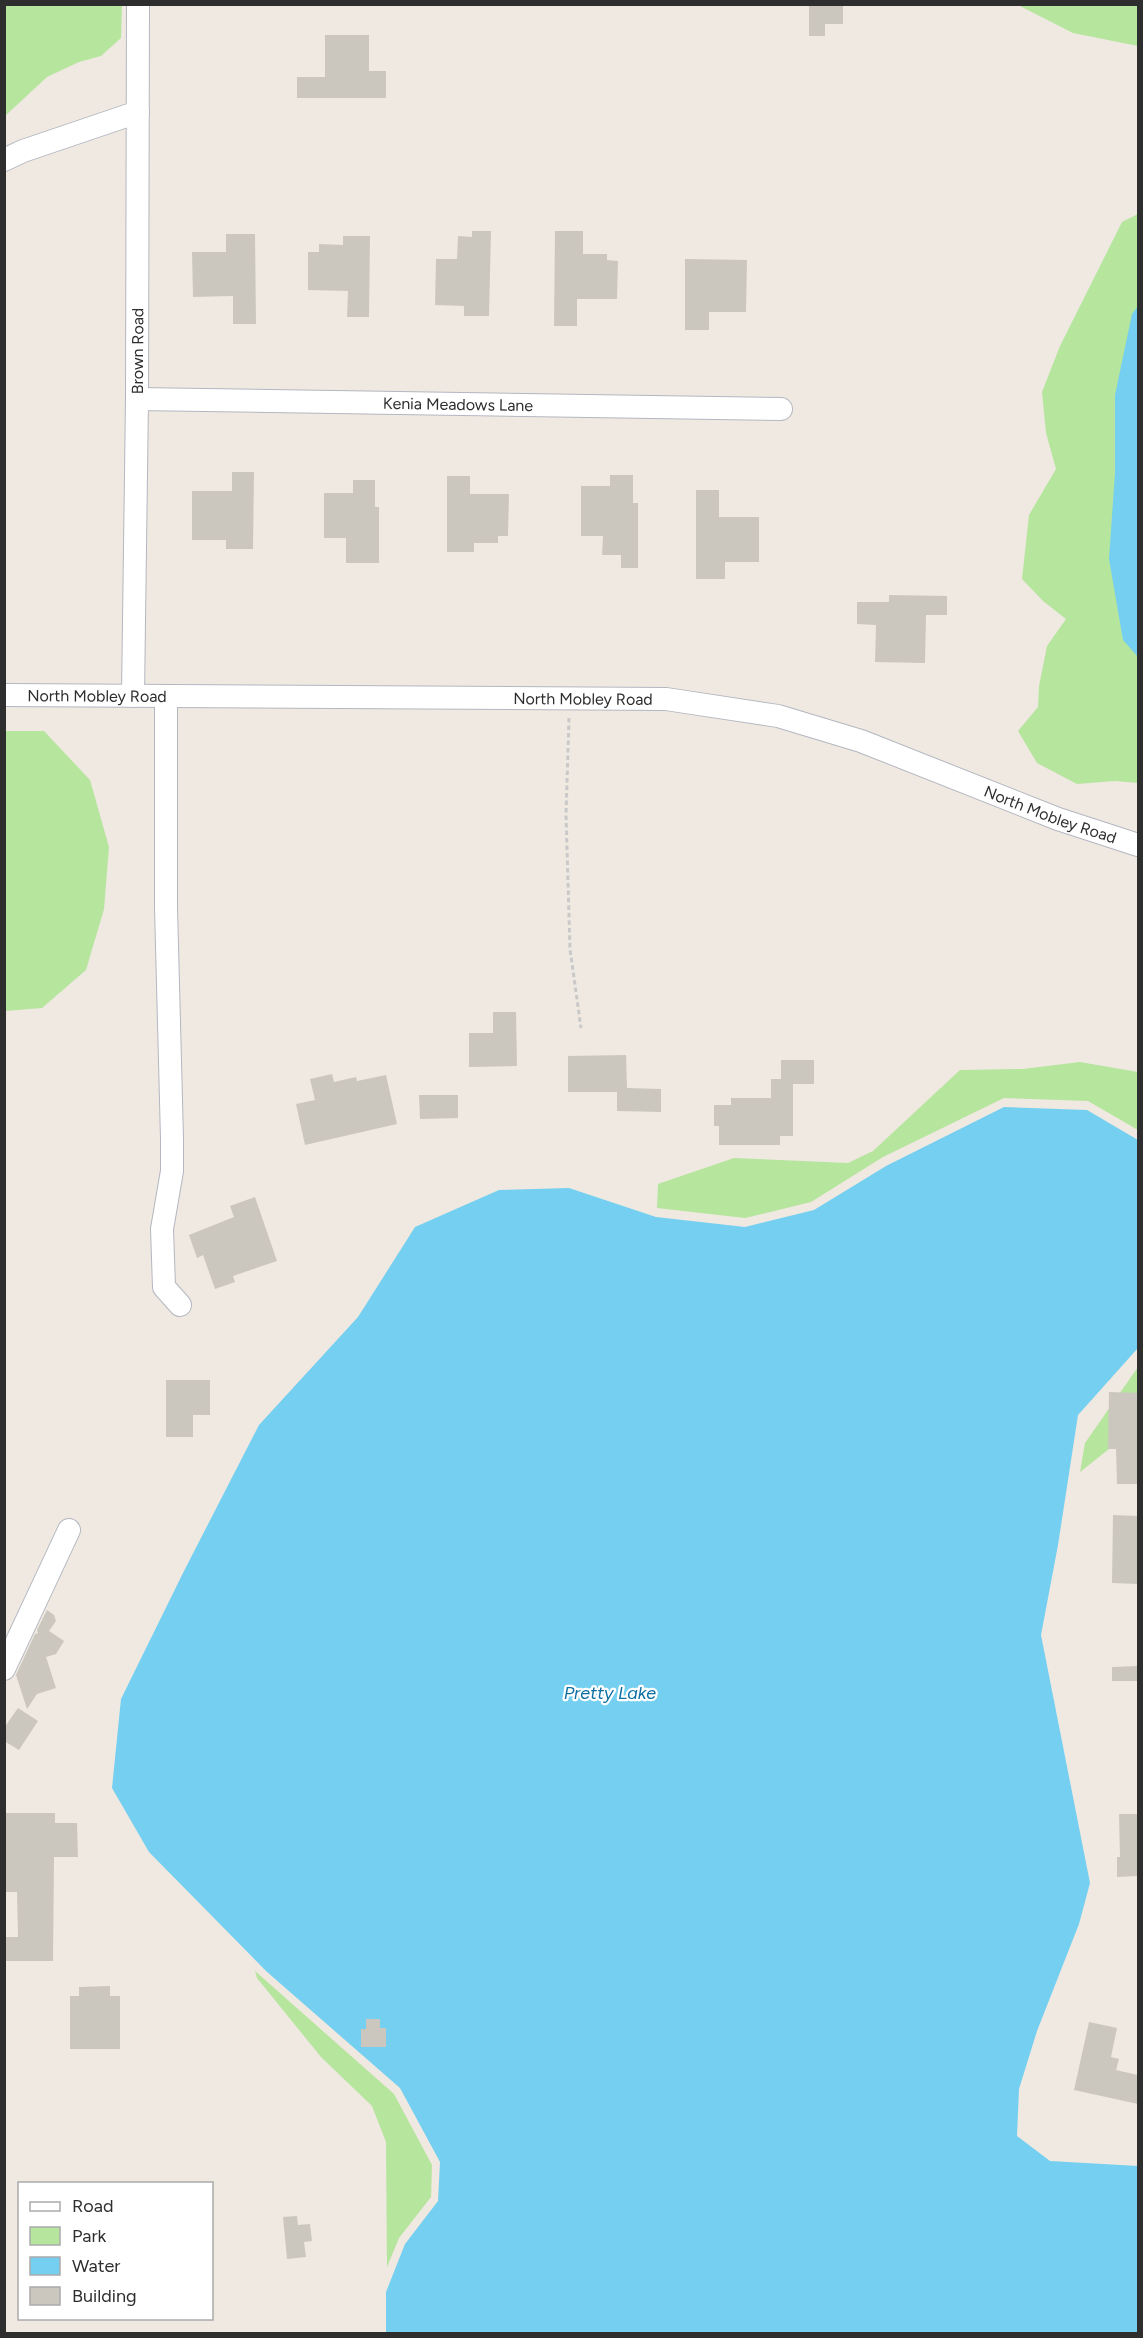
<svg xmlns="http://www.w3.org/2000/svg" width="1143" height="2338" font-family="Figtree,sans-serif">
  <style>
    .green { fill: #b6e59e }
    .water { fill: #75cff0 }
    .building { fill: #cbc7bf }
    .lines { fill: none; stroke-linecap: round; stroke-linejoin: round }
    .minor-casing { stroke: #b4b7c1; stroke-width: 24 }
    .path { stroke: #c9c9c9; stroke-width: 3; stroke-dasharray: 4.5 3; stroke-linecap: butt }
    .minor { stroke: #fff; stroke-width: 22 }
    .labels { text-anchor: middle; stroke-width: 4.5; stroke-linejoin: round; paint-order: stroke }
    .street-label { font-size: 16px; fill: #2e2e2e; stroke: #fff }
    .water-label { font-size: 18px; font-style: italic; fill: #0d6fa3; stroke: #fff }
  </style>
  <rect width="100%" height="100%" fill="#efe9e1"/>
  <!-- green -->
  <g class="green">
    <polygon points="5,4 122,5 121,38 101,56 79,62 47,77 5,116"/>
    <polygon points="1018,5 1138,5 1138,46 1073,33"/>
    <polygon points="1138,214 1138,783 1115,781 1077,784 1037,763 1018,731 1038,707 1039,686 1047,646 1066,619 1043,601 1022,579 1029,515 1056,469 1046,433 1042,392 1060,346 1122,222"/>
    <polygon points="5,731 44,731 90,780 109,847 104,909 86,970 42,1008 5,1011"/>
    <polygon points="1080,1062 1138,1072 1138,1130 1088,1101 1004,1098 883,1157 811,1202 745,1218 657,1208 658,1184 734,1158 848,1163 873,1151 960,1070 1023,1069"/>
    <polygon points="1138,1367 1138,1426 1080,1472 1085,1443"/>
    <polygon points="255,1971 394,2094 432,2165 431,2197 399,2238 387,2267 386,2142 372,2106 321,2057 257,1978"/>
  </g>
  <!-- water -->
  <g class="water">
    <polygon points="1138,306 1138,657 1123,640 1109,559 1115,473 1115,395 1132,314"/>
    <polygon points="1004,1107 1087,1110 1138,1140 1138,1348 1078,1415 1058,1545 1041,1635 1090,1883 1079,1924 1037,2031 1019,2089 1017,2136 1050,2161 1138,2166 1138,2333 386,2333 386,2292 405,2244 438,2201 440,2162 400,2088 266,1971 149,1852 112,1788 121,1699 184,1571 259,1425 358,1317 415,1227 499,1190 569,1188 656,1217 745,1227 814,1210 886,1166"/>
  </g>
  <!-- building -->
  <g class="building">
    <polygon points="809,4 843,4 843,24 825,24 825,36 809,36"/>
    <polygon points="325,35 369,35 369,71 386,71 386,98 297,98 297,77 325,77"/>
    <polygon points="472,231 491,231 489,316 464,316 464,306 435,305 436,259 457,259 458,236 472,237"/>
    <polygon points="555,231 583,231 583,254 607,254 607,260 618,261 617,299 577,299 577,326 554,326"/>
    <polygon points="226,234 255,234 256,324 233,324 233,296 193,297 192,252 226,252"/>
    <polygon points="343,236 370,236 369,317 347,317 348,291 308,290 308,252 319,252 319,244 343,245"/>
    <polygon points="685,259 747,260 746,312 709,312 709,330 685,330"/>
    <polygon points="232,472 254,472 253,549 226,549 226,540 192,540 192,491 232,491"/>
    <polygon points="610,475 633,475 633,503 638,503 638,568 621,568 621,555 602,555 603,536 581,536 581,486 610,486"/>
    <polygon points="447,476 470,476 470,494 509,494 508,536 498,536 498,543 474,543 474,552 447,552"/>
    <polygon points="353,480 375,480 375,507 379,507 379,563 346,563 346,538 324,538 324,493 353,493"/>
    <polygon points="696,490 719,490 719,517 759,517 759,562 725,562 725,579 696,579"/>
    <polygon points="889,595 947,596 947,615 926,615 925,663 875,662 876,625 857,624 857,602 889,602"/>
    <polygon points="493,1012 516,1012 517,1066 469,1067 469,1033 493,1033"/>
    <polygon points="626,1055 627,1088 661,1089 661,1112 617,1111 617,1092 568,1092 568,1056"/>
    <polygon points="781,1060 814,1060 814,1084 793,1084 793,1136 780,1136 780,1145 719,1145 719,1126 714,1126 714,1105 731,1105 731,1098 771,1098 771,1079 781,1079"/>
    <polygon points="332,1074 334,1082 356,1077 357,1081 386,1075 397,1124 305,1145 296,1104 315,1100 310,1079"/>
    <polygon points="419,1095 458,1095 458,1118 420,1119"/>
    <polygon points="255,1197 277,1261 233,1276 235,1282 215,1289 203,1255 197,1258 189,1235 234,1217 230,1206"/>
    <polygon points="166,1380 210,1380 210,1415 193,1415 193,1437 166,1437"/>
    <polygon points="1109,1392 1138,1393 1138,1484 1117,1484 1116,1449 1108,1449"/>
    <polygon points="1113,1515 1138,1516 1138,1584 1112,1583"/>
    <polygon points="47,1610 54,1615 56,1621 49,1631 64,1641 56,1654 46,1657 56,1688 37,1694 27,1709 16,1675 35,1634 38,1633 37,1630"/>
    <polygon points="1138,1666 1138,1681 1112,1681 1112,1667"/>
    <polygon points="18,1708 38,1721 19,1750 4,1741 4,1728"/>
    <polygon points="4,1813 55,1813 55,1823 77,1823 78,1857 54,1857 53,1961 4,1961 4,1937 18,1937 17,1892 5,1892"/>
    <polygon points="1119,1814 1138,1814 1138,1876 1117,1877 1117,1857 1120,1857"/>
    <polygon points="110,1986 110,1996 120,1996 120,2049 70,2049 70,1996 79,1996 79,1987"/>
    <polygon points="366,2019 380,2019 380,2028 386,2028 386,2047 361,2047 361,2029 366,2029"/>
    <polygon points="1089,2022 1117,2028 1111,2057 1119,2059 1116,2070 1138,2075 1138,2104 1074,2090"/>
    <polygon points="297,2216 298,2225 310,2224 312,2241 304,2242 306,2257 287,2259 283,2217"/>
  </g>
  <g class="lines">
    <!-- minor casing -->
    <g class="minor-casing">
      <g id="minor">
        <polyline points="4,160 23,151 138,112"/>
        <path id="s1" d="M137,399L781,409"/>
        <path id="s2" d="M4,695L666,699L778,716L861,741L1058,819L1138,845"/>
        <path id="s3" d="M133,696L137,399L138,4"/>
        <polyline points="166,696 166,907 172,1139 172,1171 162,1229 164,1287 180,1305"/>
        <polyline points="4,1669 69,1530"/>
      </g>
    </g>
    <!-- path -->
    <polyline class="path" points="569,718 566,814 570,949 581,1028"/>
    <!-- minor -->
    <use href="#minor" class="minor"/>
  </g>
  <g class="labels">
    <!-- street labels -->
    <g class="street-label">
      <text dy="6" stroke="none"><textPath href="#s3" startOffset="345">Brown Road</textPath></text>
      <text dy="6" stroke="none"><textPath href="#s1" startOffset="321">Kenia Meadows Lane</textPath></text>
      <text dy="6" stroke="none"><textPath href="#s2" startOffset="93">North Mobley Road</textPath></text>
      <text dy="6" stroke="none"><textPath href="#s2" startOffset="579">North Mobley Road</textPath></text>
      <text dy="6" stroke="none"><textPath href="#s2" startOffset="1065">North Mobley Road</textPath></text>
    </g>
    <!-- water labels -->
    <g class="water-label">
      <text x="610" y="1699">Pretty Lake</text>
    </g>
  </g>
  <!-- border -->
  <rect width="1143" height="2338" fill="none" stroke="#2e2e2e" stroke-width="12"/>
  <!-- legend -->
  <rect x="18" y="2182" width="195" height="138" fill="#ffffff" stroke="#ababab" stroke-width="1.5"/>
  <rect x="30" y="2202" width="30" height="9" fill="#ffffff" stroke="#ababab" stroke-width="1.5"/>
  <text x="72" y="2212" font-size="18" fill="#2e2e2e">Road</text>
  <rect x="30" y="2227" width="30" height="18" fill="#b6e59e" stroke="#ababab" stroke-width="1.5"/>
  <text x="72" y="2242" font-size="18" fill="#2e2e2e">Park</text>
  <rect x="30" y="2257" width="30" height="18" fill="#75cff0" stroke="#ababab" stroke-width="1.5"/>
  <text x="72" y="2272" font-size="18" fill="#2e2e2e">Water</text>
  <rect x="30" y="2287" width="30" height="18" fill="#cbc7bf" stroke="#ababab" stroke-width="1.5"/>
  <text x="72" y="2302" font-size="18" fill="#2e2e2e">Building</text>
</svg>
